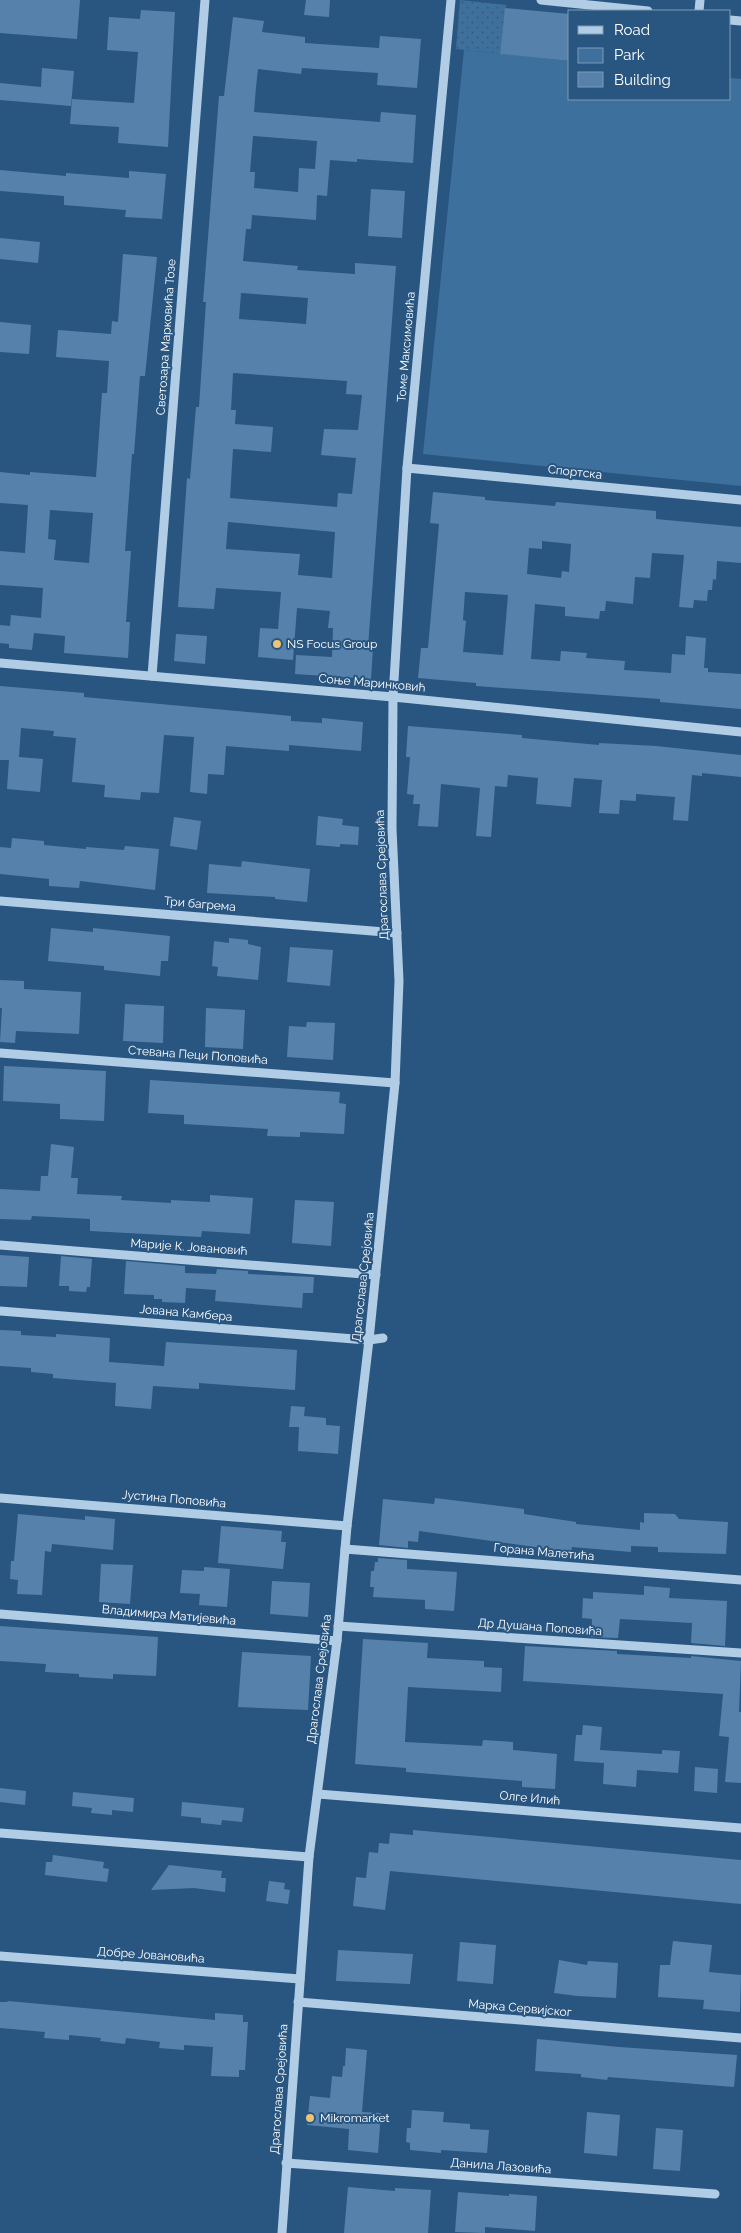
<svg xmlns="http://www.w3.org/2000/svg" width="741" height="2233" font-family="Raleway,sans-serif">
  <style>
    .grass { fill: url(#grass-dots) }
    .park { fill: #3e709e }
    .building { fill: #5681ab; fill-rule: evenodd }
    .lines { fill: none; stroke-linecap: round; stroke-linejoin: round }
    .minor { stroke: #b1cde6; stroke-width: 9 }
    .poi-dot { fill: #edc378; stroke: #295681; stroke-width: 2 }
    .labels { text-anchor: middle; stroke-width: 4; stroke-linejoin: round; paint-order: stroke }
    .street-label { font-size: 12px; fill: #fff; stroke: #295681 }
    .poi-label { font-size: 12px; fill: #fff; stroke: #295681; text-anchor: start }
  </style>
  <defs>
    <pattern id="grass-dots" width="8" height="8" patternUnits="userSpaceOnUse" patternTransform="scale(1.25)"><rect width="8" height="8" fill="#3e709e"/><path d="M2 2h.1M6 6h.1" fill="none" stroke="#465a6d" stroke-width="1.8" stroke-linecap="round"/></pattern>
  </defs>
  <rect width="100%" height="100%" fill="#295681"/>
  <!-- grass -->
  <polygon class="grass" points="460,0 506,5 500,54 456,49"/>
  <!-- park -->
  <polygon class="park" points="464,50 570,61 570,99 730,99 730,78 741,79 741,486 423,454"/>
  <!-- building -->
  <g class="building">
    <polygon points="0,0 80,0 77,39 0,33"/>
    <polygon points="306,0 330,0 329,17 304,15"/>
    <polygon points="505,8 570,14 570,61 500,54"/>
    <polygon points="141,10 175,12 168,147 118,143 119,127 70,124 72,99 134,103 138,52 107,50 109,17 140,19"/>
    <path d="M233,17L264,21L262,32L305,37V43L379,48L380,36L421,39L417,88L377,85L378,73L302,68L301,74L258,69L256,87L254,112L380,122L381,112L416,115L413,163L357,159V162L330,160L327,196L317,195L316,220L252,215L251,229H246L243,261L298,266L297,270L355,274V263L396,266L368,647L373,648L371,679L295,674L296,655L332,657L333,628H328L330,611L297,608L293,660L258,657L260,628L278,629L281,592L216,588L214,609L178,607L187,478L190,479L196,407H199L206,302H203L219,96H224ZM253,136L317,141L315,169L299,168L298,192L254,188L255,172H250ZM241,293L308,298L306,324L239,319ZM233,373L347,381L346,394L362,395L358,430L324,429L321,455L356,458L352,494L338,493L337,507L230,498L233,449L271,452L273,427L235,424L236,410H231ZM228,522L335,532L332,578L298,575L300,554L226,549Z"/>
    <polygon points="42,68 74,71 71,106 0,100 0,83 41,87"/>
    <polygon points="0,170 66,176 66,173 129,178 129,171 166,174 162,219 125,217 126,210 64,205 64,196 0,191"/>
    <polygon points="371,189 405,191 402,238 368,236"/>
    <polygon points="0,238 40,242 38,263 0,259"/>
    <path d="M123,254L157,257L145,376H140L134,454H132L125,551H131L126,622H130L128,658L64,653L65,636L34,633L32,650L9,648V644L0,643V625L10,626L11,615L41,618L43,588L0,585V551L25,553L28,505L0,503V472L30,475V472L96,477L102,393H107L109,361L56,357L58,330L111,334L112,321L118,322ZM50,510L93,513L89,563L54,560L56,540L48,539Z"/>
    <polygon points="0,322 31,325 29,354 0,352"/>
    <path d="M433,492L485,497V500L555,506L556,502L656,511V519L741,527V563L717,561L716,580L713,579L712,590H708L707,601L694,600L693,608L679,607L684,555L652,553L650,578L635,577L633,604L606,601L605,611H600L599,619L565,616V607L535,604L531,659L560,661L561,651L587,653L586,658L625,661L624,670L671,673L672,654L685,655L686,636L706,638L704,668H708V672L741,674V709L660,702V699L476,686V683L418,678L421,648H428L439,524L430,523ZM542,541L571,544L569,572L562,571L561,578L527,574L529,548L542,549ZM465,592L508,595L503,655L463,652L466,621L463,620Z"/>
    <polygon points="176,634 207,636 205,664 174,661"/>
    <polygon points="0,686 84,693 84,697 291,716 291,721 322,723 322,718 363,722 361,751 289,745 289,751 226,746 224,775 208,774 207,794 190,792 194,737 164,735 159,793 141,792 140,800 104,797 105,785 72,782 76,738 53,736 54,731 21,728 19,757 43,759 40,792 7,789 9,760 0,760"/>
    <polygon points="408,726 522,735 522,738 599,745 599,743 656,746 741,755 741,777 702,773 702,776 692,775 688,821 673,820 675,797 636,794 636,801 620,800 619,814 599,813 602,780 574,778 571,807 536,804 538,778 508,775 507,787 495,786 491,837 476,836 480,788 441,784 438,827 418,826 420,804 413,804 414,795 407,794 410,757 406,757"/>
    <polygon points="318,816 343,819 342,825 359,827 358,845 340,844 340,847 316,845"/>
    <polygon points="174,817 201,821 197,850 170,846"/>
    <polygon points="12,838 44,841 44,845 86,849 86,847 124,850 125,846 159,849 155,890 80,881 79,888 49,886 49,879 0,874 0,847 11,848"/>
    <polygon points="242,861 310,869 307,902 275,899 275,897 207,893 209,864 241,867"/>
    <polygon points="51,928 93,932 93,928 170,936 168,961 161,961 160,976 104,970 104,966 48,961"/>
    <polygon points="229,938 248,940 248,944 261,947 258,980 217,976 218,967 212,966 214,941 229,943"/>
    <polygon points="290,947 333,950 330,986 287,982"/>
    <polygon points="0,980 24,981 24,989 81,992 79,1034 16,1031 15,1043 0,1042 2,1008 0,1008"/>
    <polygon points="125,1004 164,1006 163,1043 123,1041"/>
    <polygon points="206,1008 245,1010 243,1049 205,1047"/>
    <polygon points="307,1022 335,1023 333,1060 287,1057 289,1026 306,1027"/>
    <polygon points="4,1066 106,1071 104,1121 60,1119 60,1104 3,1101"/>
    <polygon points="150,1080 340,1092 339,1103 346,1104 344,1134 300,1132 300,1137 267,1136 268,1129 184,1124 184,1115 148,1113"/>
    <polygon points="51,1144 74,1147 71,1178 78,1178 77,1194 122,1196 121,1200 171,1203 171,1200 210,1202 210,1195 253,1198 250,1234 202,1231 201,1237 90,1231 90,1219 32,1216 31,1220 0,1219 0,1189 40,1191 41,1176 48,1176"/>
    <polygon points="295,1200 334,1202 331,1246 292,1243"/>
    <polygon points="0,1255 29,1257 27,1287 0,1286"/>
    <polygon points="61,1256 92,1259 90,1287 87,1287 86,1292 69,1291 69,1286 59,1286"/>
    <polygon points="126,1261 185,1266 185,1273 216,1274 217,1269 248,1271 248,1274 314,1277 313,1293 303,1293 302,1308 215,1301 216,1290 186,1288 185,1303 162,1302 162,1299 154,1299 154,1295 124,1294"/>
    <polygon points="0,1330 21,1331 21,1335 56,1337 56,1334 110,1338 109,1362 164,1366 166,1342 297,1350 295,1390 199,1383 199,1389 153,1386 151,1409 115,1406 116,1383 53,1378 53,1374 31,1372 31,1368 0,1366"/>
    <polygon points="291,1406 305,1407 304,1416 326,1418 326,1425 340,1426 338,1454 298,1451 299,1427 289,1427"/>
    <polygon points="435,1498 524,1509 524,1514 576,1522 576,1524 640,1530 640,1522 644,1523 644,1513 675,1514 679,1519 728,1522 726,1554 658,1552 658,1547 631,1546 631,1552 572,1547 571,1552 419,1531 418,1542 408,1541 408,1548 379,1545 383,1499 434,1504"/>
    <polygon points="18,1514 85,1520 85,1516 115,1519 113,1550 52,1544 51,1552 45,1551 42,1595 17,1594 18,1580 10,1579 11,1561 14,1561"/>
    <polygon points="221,1526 282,1531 281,1542 286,1542 283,1569 218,1563"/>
    <polygon points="378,1558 407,1560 407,1569 457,1572 454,1611 425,1609 425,1600 373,1597 374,1587 370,1587 371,1571 374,1571 375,1562 378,1562"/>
    <polygon points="101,1564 133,1565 130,1604 99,1602"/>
    <polygon points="204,1567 230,1569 227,1607 199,1605 200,1594 180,1593 182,1570 204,1571"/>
    <polygon points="272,1581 310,1583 308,1617 270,1614"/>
    <polygon points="644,1586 670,1588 669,1598 727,1601 725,1646 691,1643 692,1623 620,1619 618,1638 591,1637 592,1619 582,1618 583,1598 593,1599 593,1592 644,1595"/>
    <polygon points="0,1626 158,1637 156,1676 113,1674 113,1679 79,1677 79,1674 45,1672 46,1664 0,1661"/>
    <polygon points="363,1639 428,1643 427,1658 484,1661 484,1667 502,1668 501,1692 408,1687 405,1742 482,1746 483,1740 513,1742 513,1750 557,1754 555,1789 522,1787 522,1781 406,1772 406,1768 355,1764"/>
    <polygon points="525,1646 617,1651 617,1654 691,1658 691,1656 741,1661 739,1712 741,1712 741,1783 725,1782 729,1737 719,1736 723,1694 523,1681"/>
    <polygon points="242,1652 311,1656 308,1710 238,1707"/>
    <polygon points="583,1725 602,1727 600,1750 662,1754 662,1750 680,1751 678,1773 637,1770 636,1787 603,1784 604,1763 574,1761 576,1735 582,1735"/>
    <polygon points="695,1767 718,1769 717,1793 694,1791"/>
    <polygon points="0,1788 26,1791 25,1805 0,1802"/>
    <polygon points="73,1792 134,1798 133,1812 112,1810 112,1815 91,1813 92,1808 72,1806"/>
    <polygon points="182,1802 244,1808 242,1822 222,1820 221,1825 201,1823 201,1818 181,1816"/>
    <polygon points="413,1830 741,1860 741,1904 390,1871 385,1910 353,1906 356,1877 366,1878 369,1852 378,1853 379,1843 389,1844 390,1833 413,1835"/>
    <polygon points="53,1855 104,1862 103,1868 109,1869 107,1882 45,1875 46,1862 52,1862"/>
    <polygon points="169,1865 222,1871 221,1878 226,1878 225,1892 194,1888 151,1890"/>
    <polygon points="269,1881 285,1883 284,1889 290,1890 288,1904 266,1901"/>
    <polygon points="673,1941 712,1945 709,1972 741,1975 740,2012 703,2009 704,2000 658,1997 660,1965 670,1965"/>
    <polygon points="460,1942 496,1945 493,1984 457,1981"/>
    <polygon points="338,1950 413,1954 410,1984 336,1981"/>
    <polygon points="559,1960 587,1965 588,1961 618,1963 616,1998 577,1996 554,1993"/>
    <polygon points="8,2001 215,2020 215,2013 243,2015 243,2022 248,2022 245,2070 239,2070 239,2077 211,2076 213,2047 184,2045 184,2050 159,2048 160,2042 152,2041 126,2038 125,2044 100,2041 101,2038 69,2035 69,2040 44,2038 45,2032 0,2028 0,2002 7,2002"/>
    <polygon points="537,2039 619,2047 737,2055 734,2087 608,2077 607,2080 581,2077 581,2074 535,2071"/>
    <polygon points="346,2048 367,2050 362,2112 381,2113 378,2153 348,2150 349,2129 307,2125 310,2096 330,2098 332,2076 342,2077 343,2066 345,2066"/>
    <polygon points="412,2110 444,2112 443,2122 470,2124 470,2129 489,2130 487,2153 441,2150 441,2153 410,2150 410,2143 406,2142 407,2128 411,2128"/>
    <polygon points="587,2112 620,2115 617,2156 584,2153"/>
    <polygon points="656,2128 683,2130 680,2171 653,2169"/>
    <polygon points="348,2187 395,2191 395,2188 431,2190 428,2233 344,2233"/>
    <polygon points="458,2192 509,2196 509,2194 537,2196 535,2231 485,2227 485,2233 455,2232"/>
  </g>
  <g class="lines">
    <!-- minor -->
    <g class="minor">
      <polyline points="541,0 648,11"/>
      <polyline points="699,11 700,0"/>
      <polyline points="730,20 741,21"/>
      <polyline points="407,468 741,500"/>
      <polyline points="0,663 393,697 741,732"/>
      <polyline points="152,676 205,0"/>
      <polyline points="0,901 397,933"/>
      <polyline points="0,1053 395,1083"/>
      <polyline points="0,1245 376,1275"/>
      <polyline points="0,1311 354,1339 369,1340 383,1338"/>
      <polyline points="0,1498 347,1526"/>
      <polyline points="345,1549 741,1580"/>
      <polyline points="0,1614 337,1641"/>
      <polyline points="338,1626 741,1653"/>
      <polyline points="318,1794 741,1828"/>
      <polyline points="0,1833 309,1857"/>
      <polyline points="0,1956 300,1979"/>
      <polyline points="298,2002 741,2038"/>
      <polyline points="286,2163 715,2194"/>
      <polyline points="282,2233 309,1857 337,1641 347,1526 369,1340 395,1083 399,981 392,829 393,697 407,468 451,0"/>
    </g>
  </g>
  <!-- markers -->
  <g class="poi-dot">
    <circle cx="277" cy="644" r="5"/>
    <circle cx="310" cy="2118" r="5"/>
  </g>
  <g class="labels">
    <!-- street labels -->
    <g class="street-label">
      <text transform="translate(166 337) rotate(-86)" y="4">Светозара Марковића Тозе</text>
      <text transform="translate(406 347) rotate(-85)" y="4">Томе Максимовића</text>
      <text transform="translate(575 472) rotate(6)" y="4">Спортска</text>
      <text transform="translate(372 683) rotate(5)" y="4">Соње Маринковић</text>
      <text transform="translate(382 875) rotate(-92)" y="4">Драгослава Срејовића</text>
      <text transform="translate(200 904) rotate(5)" y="4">Три багрема</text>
      <text transform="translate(198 1055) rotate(4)" y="4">Стевана Пеци Поповића</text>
      <text transform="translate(189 1247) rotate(4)" y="4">Марије К. Јовановић</text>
      <text transform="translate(363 1277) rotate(-84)" y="4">Драгослава Срејовића</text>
      <text transform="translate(186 1313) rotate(5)" y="4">Јована Камбера</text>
      <text transform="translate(174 1499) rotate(5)" y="4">Јустина Поповића</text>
      <text transform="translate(544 1552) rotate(5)" y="4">Горана Малетића</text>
      <text transform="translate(169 1615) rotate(5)" y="4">Владимира Матијевића</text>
      <text transform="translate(540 1627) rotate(4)" y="4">Др Душана Поповића</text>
      <text transform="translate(319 1679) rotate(-83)" y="4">Драгослава Срејовића</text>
      <text transform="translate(530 1798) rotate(5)" y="4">Олге Илић</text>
      <text transform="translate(151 1955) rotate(4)" y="4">Добре Јовановића</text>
      <text transform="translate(520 2008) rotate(5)" y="4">Марка Сервијског</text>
      <text transform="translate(279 2089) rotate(-86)" y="4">Драгослава Срејовића</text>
      <text transform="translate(501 2166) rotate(4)" y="4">Данила Лазовића</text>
    </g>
    <!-- poi labels -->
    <g class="poi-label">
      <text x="287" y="648">NS Focus Group</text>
      <text x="320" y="2122">Mikromarket</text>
    </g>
  </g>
  <!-- legend -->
  <rect x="568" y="10" width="162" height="90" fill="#295681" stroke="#7f9ab3"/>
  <rect x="578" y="26" width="25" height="8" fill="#b1cde6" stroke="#7f9ab3"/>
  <text x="614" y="35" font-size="15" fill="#ffffff">Road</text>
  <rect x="578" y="48" width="25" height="15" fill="#3e709e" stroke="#7f9ab3"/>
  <text x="614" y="60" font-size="15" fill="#ffffff">Park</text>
  <rect x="578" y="72" width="25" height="15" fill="#5681ab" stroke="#7f9ab3"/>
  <text x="614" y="85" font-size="15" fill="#ffffff">Building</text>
</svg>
